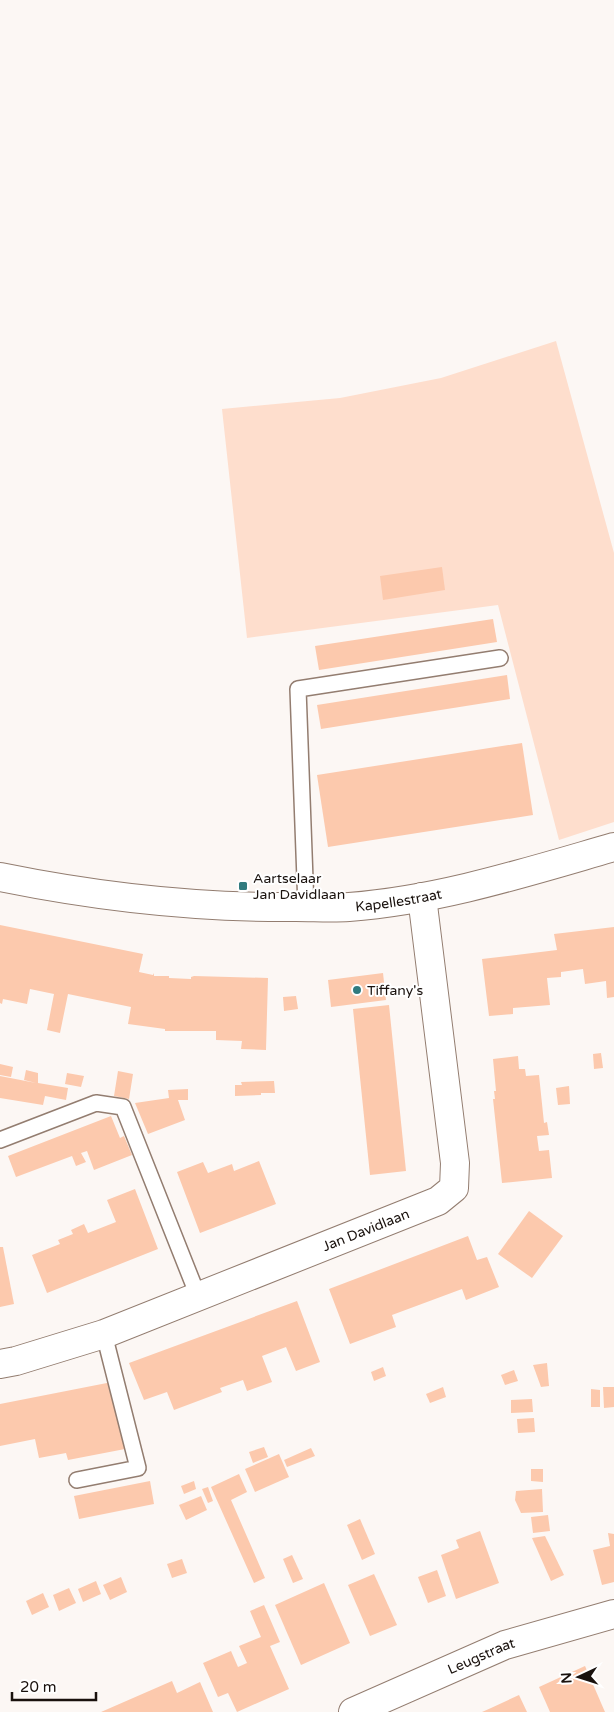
<svg xmlns="http://www.w3.org/2000/svg" width="614" height="1712" font-family="'Varela Round',sans-serif">
  <style>
    .green { fill: #fedecd }
    .building { fill: #fcc9ad }
    .lines { fill: none; stroke-linecap: round; stroke-linejoin: round }
    .lane-casing { stroke: #937d70; stroke-width: 18 }
    .street-casing { stroke: #937d70; stroke-width: 30 }
    .secondary-casing { stroke: #937d70; stroke-width: 30 }
    .lane { stroke: #fff; stroke-width: 15 }
    .street { stroke: #fff; stroke-width: 28 }
    .secondary { stroke: #fff; stroke-width: 28 }
    .poi-dot { fill: #317b7f; stroke: #fff; stroke-width: 2 }
    .labels { text-anchor: middle; stroke-width: 4; stroke-linejoin: round; paint-order: stroke }
    .poi-label { font-size: 14px; fill: #19110d; stroke: #fff; text-anchor: start }
    .street-label { font-size: 14px; fill: #19110d; stroke: #fff }
  </style>
  <rect width="100%" height="100%" fill="#fcf7f4"/>
  <!-- green -->
  <polygon class="green" points="556,341 614,553 614,822 559,840 498,605 247,638 222,409 340,398 441,378"/>
  <!-- building -->
  <g class="building">
    <polygon points="442,567 445,590 383,600 380,576"/>
    <polygon points="493,619 497,642 319,670 315,646"/>
    <polygon points="507,675 510,699 321,729 317,705"/>
    <polygon points="522,743 533,815 328,847 317,775"/>
    <polygon points="0,925 143,954 139,972 153,975 154,973 154,976 169,976 169,978 191,979 191,977 194,976 268,978 266,1050 241,1049 242,1041 216,1040 216,1031 165,1031 165,1029 128,1024 131,1007 68,994 60,1033 47,1030 54,994 30,989 27,1004 3,999 2,1004 0,1003"/>
    <polygon points="614,927 614,997 607,998 606,981 585,984 583,969 561,972 561,977 547,978 550,1005 513,1008 513,1014 489,1016 482,959 557,950 554,934"/>
    <polygon points="383,973 386,1000 331,1007 328,980"/>
    <polygon points="296,996 298,1009 284,1011 283,997"/>
    <polygon points="389,1005 406,1171 370,1175 353,1009"/>
    <polygon points="601,1053 603,1068 594,1069 593,1054"/>
    <polygon points="518,1056 519,1069 525,1069 526,1076 539,1075 544,1123 547,1122 549,1135 537,1136 539,1151 549,1150 552,1178 502,1183 493,1099 495,1099 494,1091 496,1091 493,1059"/>
    <polygon points="0,1064 13,1067 11,1077 0,1075"/>
    <polygon points="26,1070 38,1073 38,1083 68,1088 66,1100 45,1096 43,1105 0,1098 0,1076 36,1083 24,1080"/>
    <polygon points="118,1071 133,1074 129,1099 114,1096"/>
    <polygon points="67,1073 84,1076 81,1087 65,1084"/>
    <polygon points="274,1081 275,1093 261,1093 261,1095 235,1096 235,1085 242,1085 241,1082"/>
    <polygon points="569,1086 570,1104 558,1105 556,1088"/>
    <polygon points="188,1089 188,1100 178,1100 185,1120 148,1134 135,1103 169,1098 168,1090"/>
    <polygon points="111,1116 120,1138 124,1136 132,1155 94,1170 87,1151 81,1153 86,1162 76,1166 72,1156 16,1177 8,1156"/>
    <polygon points="259,1161 276,1204 200,1233 177,1172 203,1162 208,1173 232,1164 234,1171"/>
    <polygon points="135,1189 158,1249 47,1293 32,1255 60,1244 58,1240 73,1234 71,1230 84,1224 88,1233 116,1222 107,1200"/>
    <polygon points="529,1211 563,1236 532,1278 498,1254"/>
    <polygon points="468,1236 477,1260 487,1257 499,1287 466,1300 462,1289 392,1315 396,1327 350,1344 329,1289"/>
    <polygon points="0,1247 3,1247 14,1304 0,1307"/>
    <polygon points="297,1301 320,1362 296,1371 286,1347 262,1356 272,1382 247,1391 243,1380 220,1388 222,1392 174,1410 167,1392 144,1400 129,1363"/>
    <polygon points="547,1363 549,1386 541,1387 533,1365"/>
    <polygon points="383,1367 386,1376 374,1381 371,1372"/>
    <polygon points="514,1370 518,1381 505,1385 501,1375"/>
    <polygon points="112,1382 125,1449 68,1460 66,1453 39,1458 35,1439 0,1446 0,1404"/>
    <polygon points="443,1387 446,1397 430,1403 426,1394"/>
    <polygon points="603,1387 614,1387 614,1407 604,1408"/>
    <polygon points="591,1389 600,1390 600,1407 591,1407"/>
    <polygon points="532,1399 533,1412 511,1413 511,1400"/>
    <polygon points="534,1418 535,1432 518,1433 517,1419"/>
    <polygon points="264,1447 268,1457 253,1463 249,1452"/>
    <polygon points="311,1448 315,1456 287,1467 284,1460"/>
    <polygon points="279,1454 289,1477 255,1492 245,1469"/>
    <polygon points="531,1469 543,1469 543,1482 531,1481"/>
    <polygon points="239,1474 247,1492 231,1500 265,1578 254,1583 211,1487"/>
    <polygon points="150,1481 154,1504 79,1519 74,1496"/>
    <polygon points="194,1481 196,1489 184,1494 181,1486"/>
    <polygon points="208,1487 213,1501 208,1503 202,1489"/>
    <polygon points="542,1489 543,1512 521,1513 515,1500 516,1491"/>
    <polygon points="201,1496 207,1510 186,1520 179,1505"/>
    <polygon points="548,1515 550,1531 533,1533 531,1517"/>
    <polygon points="360,1519 375,1554 362,1560 347,1525"/>
    <polygon points="480,1531 499,1583 456,1599 441,1555 459,1548 456,1540"/>
    <polygon points="608,1533 614,1534 614,1582 602,1585 593,1550 610,1546"/>
    <polygon points="545,1536 564,1575 551,1581 532,1538"/>
    <polygon points="292,1555 303,1579 293,1583 283,1559"/>
    <polygon points="182,1559 187,1573 172,1578 167,1564"/>
    <polygon points="437,1570 446,1596 428,1603 418,1577"/>
    <polygon points="374,1574 397,1625 370,1636 348,1585"/>
    <polygon points="121,1577 127,1592 110,1600 103,1585"/>
    <polygon points="96,1581 101,1594 83,1602 78,1589"/>
    <polygon points="324,1583 350,1643 301,1665 275,1605"/>
    <polygon points="69,1588 76,1603 59,1611 53,1595"/>
    <polygon points="43,1593 49,1607 32,1615 26,1601"/>
    <polygon points="264,1605 280,1642 270,1646 289,1689 237,1712 228,1693 218,1697 203,1663 231,1651 238,1667 247,1663 239,1646 261,1637 250,1611"/>
    <polygon points="585,1666 605,1712 550,1712 539,1687"/>
    <polygon points="172,1681 177,1693 200,1682 213,1712 101,1712"/>
    <polygon points="519,1695 527,1712 482,1712 491,1708"/>
  </g>
  <g class="lines">
    <!-- lane casing -->
    <g class="lane-casing">
      <g id="lane">
        <polyline points="306,907 298,689 500,658"/>
        <polyline points="0,1140 96,1103 123,1107 198,1296"/>
        <polyline points="77,1480 138,1468 104,1334"/>
      </g>
    </g>
    <!-- street casing -->
    <g class="street-casing">
      <g id="street">
        <path id="s1" d="M0,1364L16,1361L104,1334L438,1201L454,1188L455,1163L422,897"/>
        <path id="s2" d="M353,1712L505,1645L614,1614"/>
      </g>
    </g>
    <!-- secondary casing -->
    <g class="secondary-casing">
      <g id="secondary">
        <path id="s3" d="M0,877C98,897 196,908 296,907C314,907 332,908 349,907C440,900 527,872 614,847"/>
      </g>
    </g>
    <!-- lane -->
    <use href="#lane" class="lane"/>
    <!-- street -->
    <use href="#street" class="street"/>
    <!-- secondary -->
    <use href="#secondary" class="secondary"/>
  </g>
  <!-- markers -->
  <g class="poi-dot">
    <rect x="238" y="881" width="10" height="10" rx="2.5"/>
    <circle cx="357" cy="990" r="5"/>
  </g>
  <g class="labels">
    <!-- poi labels -->
    <g class="poi-label">
      <text x="253" y="883">Aartselaar<tspan x="253" dy="16">Jan Davidlaan</tspan></text>
      <text x="367" y="995">Tiffany's</text>
    </g>
    <!-- street labels -->
    <g class="street-label">
      <text dy="5" stroke="none"><textPath href="#s3" startOffset="401">Kapellestraat</textPath></text>
      <text dy="5" stroke="none"><textPath href="#s1" startOffset="390">Jan Davidlaan</textPath></text>
      <text dy="5" stroke="none"><textPath href="#s2" startOffset="140">Leugstraat</textPath></text>
    </g>
  </g>
  <!-- north arrow -->
  <g transform="translate(579 1677) rotate(266)" stroke="#ffffff" stroke-width="4" paint-order="stroke">
  <path d="M0-4L9 19L0 12L-9 19Z" fill="#19110d"/>
  <text y="-8" font-size="14" font-weight="bold" text-anchor="middle" fill="#19110d">N</text>
  </g>
  <!-- scale -->
  <path d="M12 1692v8h84v-8" fill="none" stroke="#19110d" stroke-width="2.5"/>
  <text x="20" y="1692" font-size="15" fill="#19110d" stroke="#ffffff" stroke-width="4" paint-order="stroke">20 m</text>
</svg>
